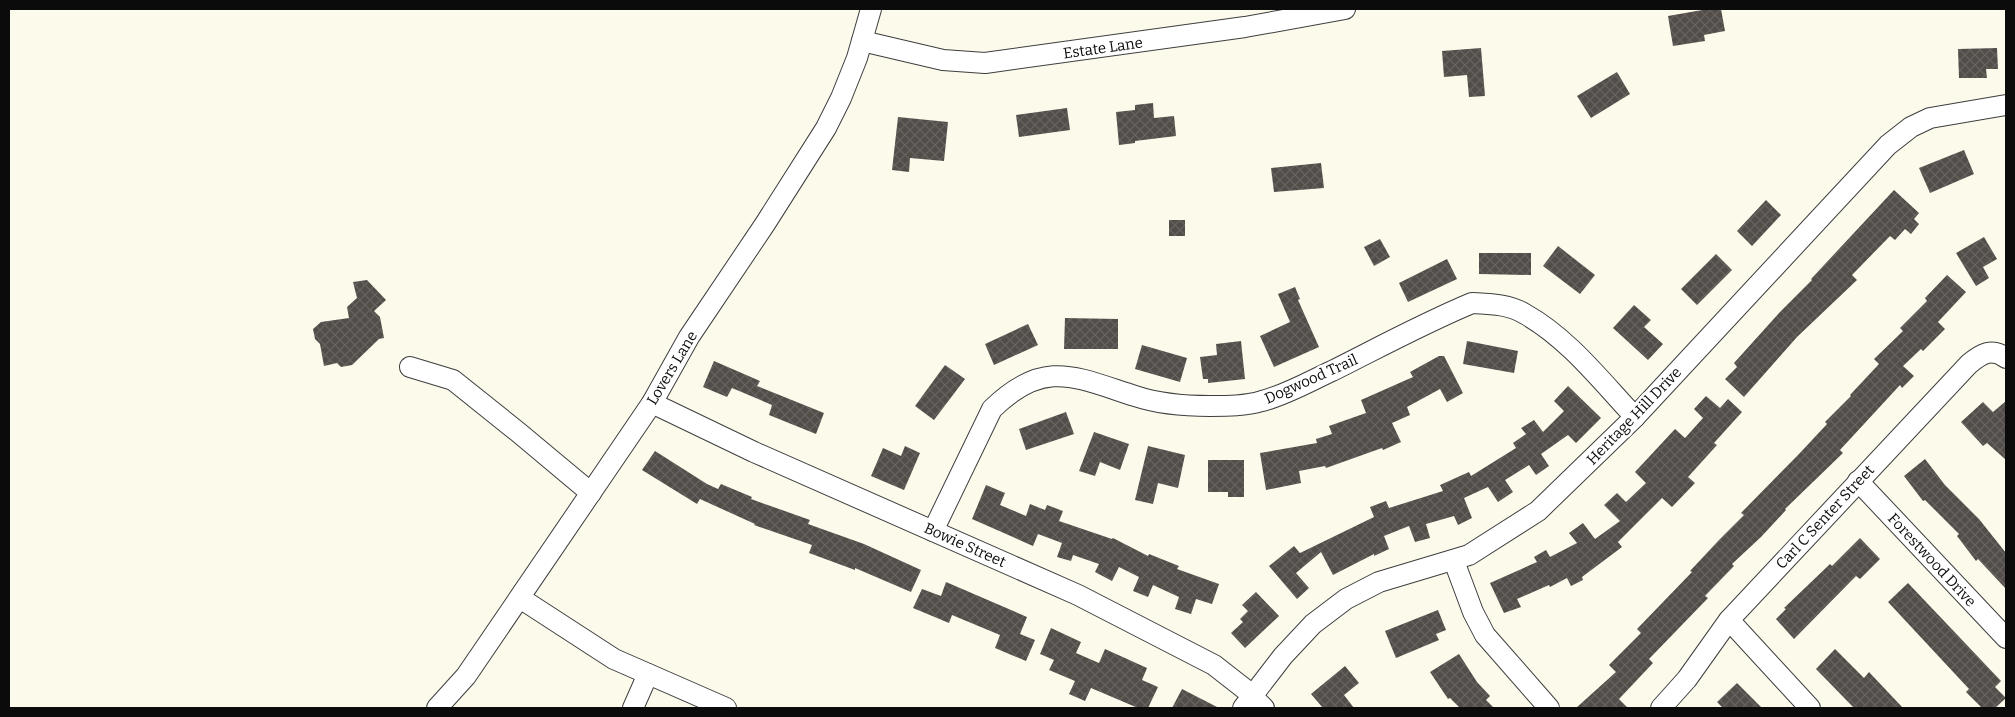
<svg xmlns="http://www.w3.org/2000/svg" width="2015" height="717" font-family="Bitter,serif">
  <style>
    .building { fill: url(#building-cross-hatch) }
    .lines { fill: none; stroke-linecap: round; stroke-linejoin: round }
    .minor-casing { stroke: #3e3e3e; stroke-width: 22 }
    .minor { stroke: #fff; stroke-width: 20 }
    .labels { text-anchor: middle; stroke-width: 5; stroke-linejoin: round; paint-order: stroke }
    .street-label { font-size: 15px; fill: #0b0b0b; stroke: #fff }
  </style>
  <defs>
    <pattern id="building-cross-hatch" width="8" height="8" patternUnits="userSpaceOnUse" patternTransform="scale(1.25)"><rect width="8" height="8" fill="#524d49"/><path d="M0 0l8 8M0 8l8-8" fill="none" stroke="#66625f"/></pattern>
  </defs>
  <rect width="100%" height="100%" fill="#fcfaeb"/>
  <!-- building -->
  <g class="building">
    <polygon points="1708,9 1721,9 1725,31 1704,35 1705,41 1673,46 1668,16"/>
    <polygon points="1481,48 1485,96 1469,97 1467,75 1444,77 1442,51"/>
    <polygon points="1997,48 1998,69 1986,69 1987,78 1959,78 1958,49"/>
    <polygon points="1617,72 1630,94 1591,118 1577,96"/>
    <polygon points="1153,103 1154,118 1174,116 1176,136 1135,141 1135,143 1119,145 1116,112 1135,110 1135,105"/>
    <polygon points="1067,108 1070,130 1019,137 1016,115"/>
    <polygon points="898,117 948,122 944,161 910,158 909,172 892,170"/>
    <polygon points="1964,150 1974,174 1930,193 1919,168"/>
    <polygon points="1321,163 1324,188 1274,192 1271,168"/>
    <polygon points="1894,190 1919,213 1914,219 1919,224 1911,234 1905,229 1895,240 1890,236 1852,275 1857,280 1797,337 1744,397 1725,379 1737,367 1734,363 1780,312 1812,280 1811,279"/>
    <polygon points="1766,200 1781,215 1752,246 1737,231"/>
    <rect x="1169" y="220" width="16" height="16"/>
    <polygon points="1984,237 1997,259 1983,267 1989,278 1976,286 1956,253"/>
    <polygon points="1380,239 1390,257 1374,266 1364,247"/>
    <polygon points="1558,246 1595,275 1580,294 1543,266"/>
    <polygon points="1479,253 1531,253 1531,275 1479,274"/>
    <polygon points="1716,254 1732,270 1697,305 1681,289"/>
    <polygon points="1447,259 1457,279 1408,302 1399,283"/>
    <polygon points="1947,275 1966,292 1938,322 1945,329 1923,351 1921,349 1903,366 1914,376 1902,388 1900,385 1840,450 1843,453 1785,509 1786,510 1761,537 1732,564 1734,566 1705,596 1708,598 1649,659 1653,663 1619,699 1628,708 1576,708 1616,672 1609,665 1641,633 1637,629 1692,572 1690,571 1719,540 1744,515 1741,513 1799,454 1827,424 1825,422 1851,396 1850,395 1879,364 1874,359 1903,331 1900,328 1927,301 1925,298"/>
    <polygon points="367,280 386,300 374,311 380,317 384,338 379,339 352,365 341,367 337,363 324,366 320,344 315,339 313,329 321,322 349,318 347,307 357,298 353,282"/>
    <polygon points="1295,287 1300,299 1298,300 1319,347 1274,367 1260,336 1290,322 1278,294"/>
    <polygon points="1634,305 1651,320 1644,327 1663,344 1648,360 1613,328"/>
    <polygon points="1065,318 1118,319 1118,349 1064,349"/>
    <polygon points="1028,324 1038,345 994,365 985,344"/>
    <polygon points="1241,341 1245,379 1208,383 1208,379 1203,379 1200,357 1217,355 1216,344"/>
    <polygon points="1467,341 1518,351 1514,373 1463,364"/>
    <polygon points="1142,345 1187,358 1180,382 1135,369"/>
    <polygon points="1439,356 1444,356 1463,393 1447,402 1440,389 1407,407 1410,415 1392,423 1401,442 1383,450 1382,448 1326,468 1325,466 1299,471 1301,483 1266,490 1260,453 1317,443 1316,439 1332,434 1329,426 1366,413 1361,400 1413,377 1410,372"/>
    <polygon points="714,361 760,381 757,386 824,413 816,434 769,415 772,405 732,388 727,397 703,387"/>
    <polygon points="945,365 965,379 934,420 915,406"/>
    <polygon points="1568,386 1601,418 1576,443 1568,435 1541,454 1549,466 1536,475 1529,465 1505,480 1513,492 1498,502 1488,487 1464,498 1472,518 1458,525 1454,516 1426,524 1430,538 1415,542 1409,526 1384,536 1389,549 1374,556 1374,554 1333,575 1321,552 1296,573 1309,588 1297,599 1269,566 1294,546 1300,553 1374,517 1370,507 1386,501 1389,508 1443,491 1440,485 1469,472 1471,476 1516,448 1513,443 1526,434 1521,428 1534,420 1543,432 1564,411 1554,401"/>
    <polygon points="1706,396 1720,408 1728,399 1742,412 1714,443 1717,445 1688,477 1695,483 1672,507 1662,498 1618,542 1622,547 1582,577 1583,580 1571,586 1567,578 1550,587 1549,585 1517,599 1521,607 1504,613 1490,583 1537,562 1534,557 1546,550 1550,557 1577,543 1569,533 1583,523 1595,539 1620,521 1604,505 1617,493 1626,502 1646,483 1635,472 1675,429 1685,438 1703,418 1694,409"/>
    <polygon points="2006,401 2006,460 1987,443 1983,446 1961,422 1983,402 1993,412"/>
    <polygon points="1066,412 1074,434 1026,450 1019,429"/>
    <polygon points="1094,432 1129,444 1120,470 1100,462 1095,476 1079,471"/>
    <polygon points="905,446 920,453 904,490 871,476 883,448 901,456"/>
    <polygon points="1148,446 1185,455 1178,488 1158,483 1153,504 1135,500"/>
    <polygon points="655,451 707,484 718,489 721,484 752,497 751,499 810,520 808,524 864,544 921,570 911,592 855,568 855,570 809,553 812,545 754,525 755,524 700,499 697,504 642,470"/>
    <polygon points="1925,459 1945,485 1979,519 2006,553 2006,589 1978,559 1976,561 1957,536 1959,534 1925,500 1923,501 1904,476"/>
    <polygon points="1208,460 1244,460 1244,497 1228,497 1228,492 1208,492"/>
    <polygon points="986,485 1005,493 1000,505 1026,516 1030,504 1045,510 1047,505 1063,511 1059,521 1112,539 1113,538 1148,556 1149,554 1179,566 1177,569 1219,584 1212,604 1196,599 1191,614 1175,609 1179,597 1153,585 1148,597 1133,591 1139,577 1119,567 1112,581 1095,572 1099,564 1073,555 1071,561 1057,557 1062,543 1038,534 1033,546 972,519"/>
    <polygon points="1860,538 1880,559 1860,579 1856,576 1794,639 1776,619 1786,609 1784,608 1830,564 1832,566"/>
    <polygon points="946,582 1027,617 1020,634 1035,640 1026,661 995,648 1000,635 952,615 949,623 913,608 922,589 941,596"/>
    <polygon points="1908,583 2001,681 1995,687 2006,698 1995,708 1982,708 1966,692 1969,689 1888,602"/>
    <polygon points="1256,592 1279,616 1245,648 1231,633 1243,622 1240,619 1248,611 1242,605"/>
    <polygon points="1438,610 1446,630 1436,634 1439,640 1396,658 1385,631"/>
    <polygon points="1051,628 1081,642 1076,653 1099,663 1105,649 1147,668 1142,680 1158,687 1148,708 1138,708 1091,688 1085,701 1069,694 1075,681 1049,670 1054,660 1040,654"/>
    <polygon points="1835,649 1864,678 1869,672 1903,708 1854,708 1816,669"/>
    <polygon points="1459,654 1477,682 1490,696 1486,700 1494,708 1460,708 1450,698 1448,699 1430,672"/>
    <polygon points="1345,666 1359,683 1344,695 1354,708 1323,708 1311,694"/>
    <polygon points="1737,683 1762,708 1723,708 1717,702"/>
    <polygon points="1182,689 1219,708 1172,708"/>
  </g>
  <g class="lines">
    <!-- minor casing -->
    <g class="minor-casing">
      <g id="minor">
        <polyline points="862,41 943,60 985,63 1245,27 1345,9"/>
        <polyline points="410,367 453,380 518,432 591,493"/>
        <polyline points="652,403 754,452 1078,595 1214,665 1246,690 1264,708"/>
        <polyline points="1858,481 2006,638"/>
        <path d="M933,531L992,409C1044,358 1075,377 1135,396C1159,404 1184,406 1210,406C1228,406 1245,406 1262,401C1286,395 1310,381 1332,371C1378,348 1424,323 1472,303C1490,304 1509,304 1525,314C1568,338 1601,381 1635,417"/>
        <polyline points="1454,561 1473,612 1485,635 1549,708"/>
        <polyline points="520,598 614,659 726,708"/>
        <polyline points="1729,620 1810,708"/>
        <polyline points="437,708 466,676 652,403 689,337 765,224 826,128 841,98 857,58 871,9"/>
        <polyline points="633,708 648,674"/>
        <polyline points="1243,708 1283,656 1313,624 1346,599 1379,582 1469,555 1538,511 1635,417 1888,145 1911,127 1930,118 2006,105"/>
        <path d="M1661,708L1687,679L1729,620L1969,364C1981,354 1992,347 2006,358"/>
      </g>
    </g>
    <!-- minor -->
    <use href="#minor" class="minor"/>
  </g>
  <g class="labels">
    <!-- street labels -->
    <g class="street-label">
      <text transform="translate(1103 48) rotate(-8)" y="5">Estate Lane</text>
      <text transform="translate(672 368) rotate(-59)" y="5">Lovers Lane</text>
      <text transform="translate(1311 379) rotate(-24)" y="5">Dogwood Trail</text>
      <text transform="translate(1634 416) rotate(-46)" y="5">Heritage Hill Drive</text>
      <text transform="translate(1825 517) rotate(-47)" y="5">Carl C Senter Street</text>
      <text transform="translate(965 545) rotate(24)" y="5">Bowie Street</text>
      <text transform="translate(1932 560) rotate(47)" y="5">Forestwood Drive</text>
    </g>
  </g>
  <!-- border -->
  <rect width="2015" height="717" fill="none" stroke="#0b0b0b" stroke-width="20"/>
</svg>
